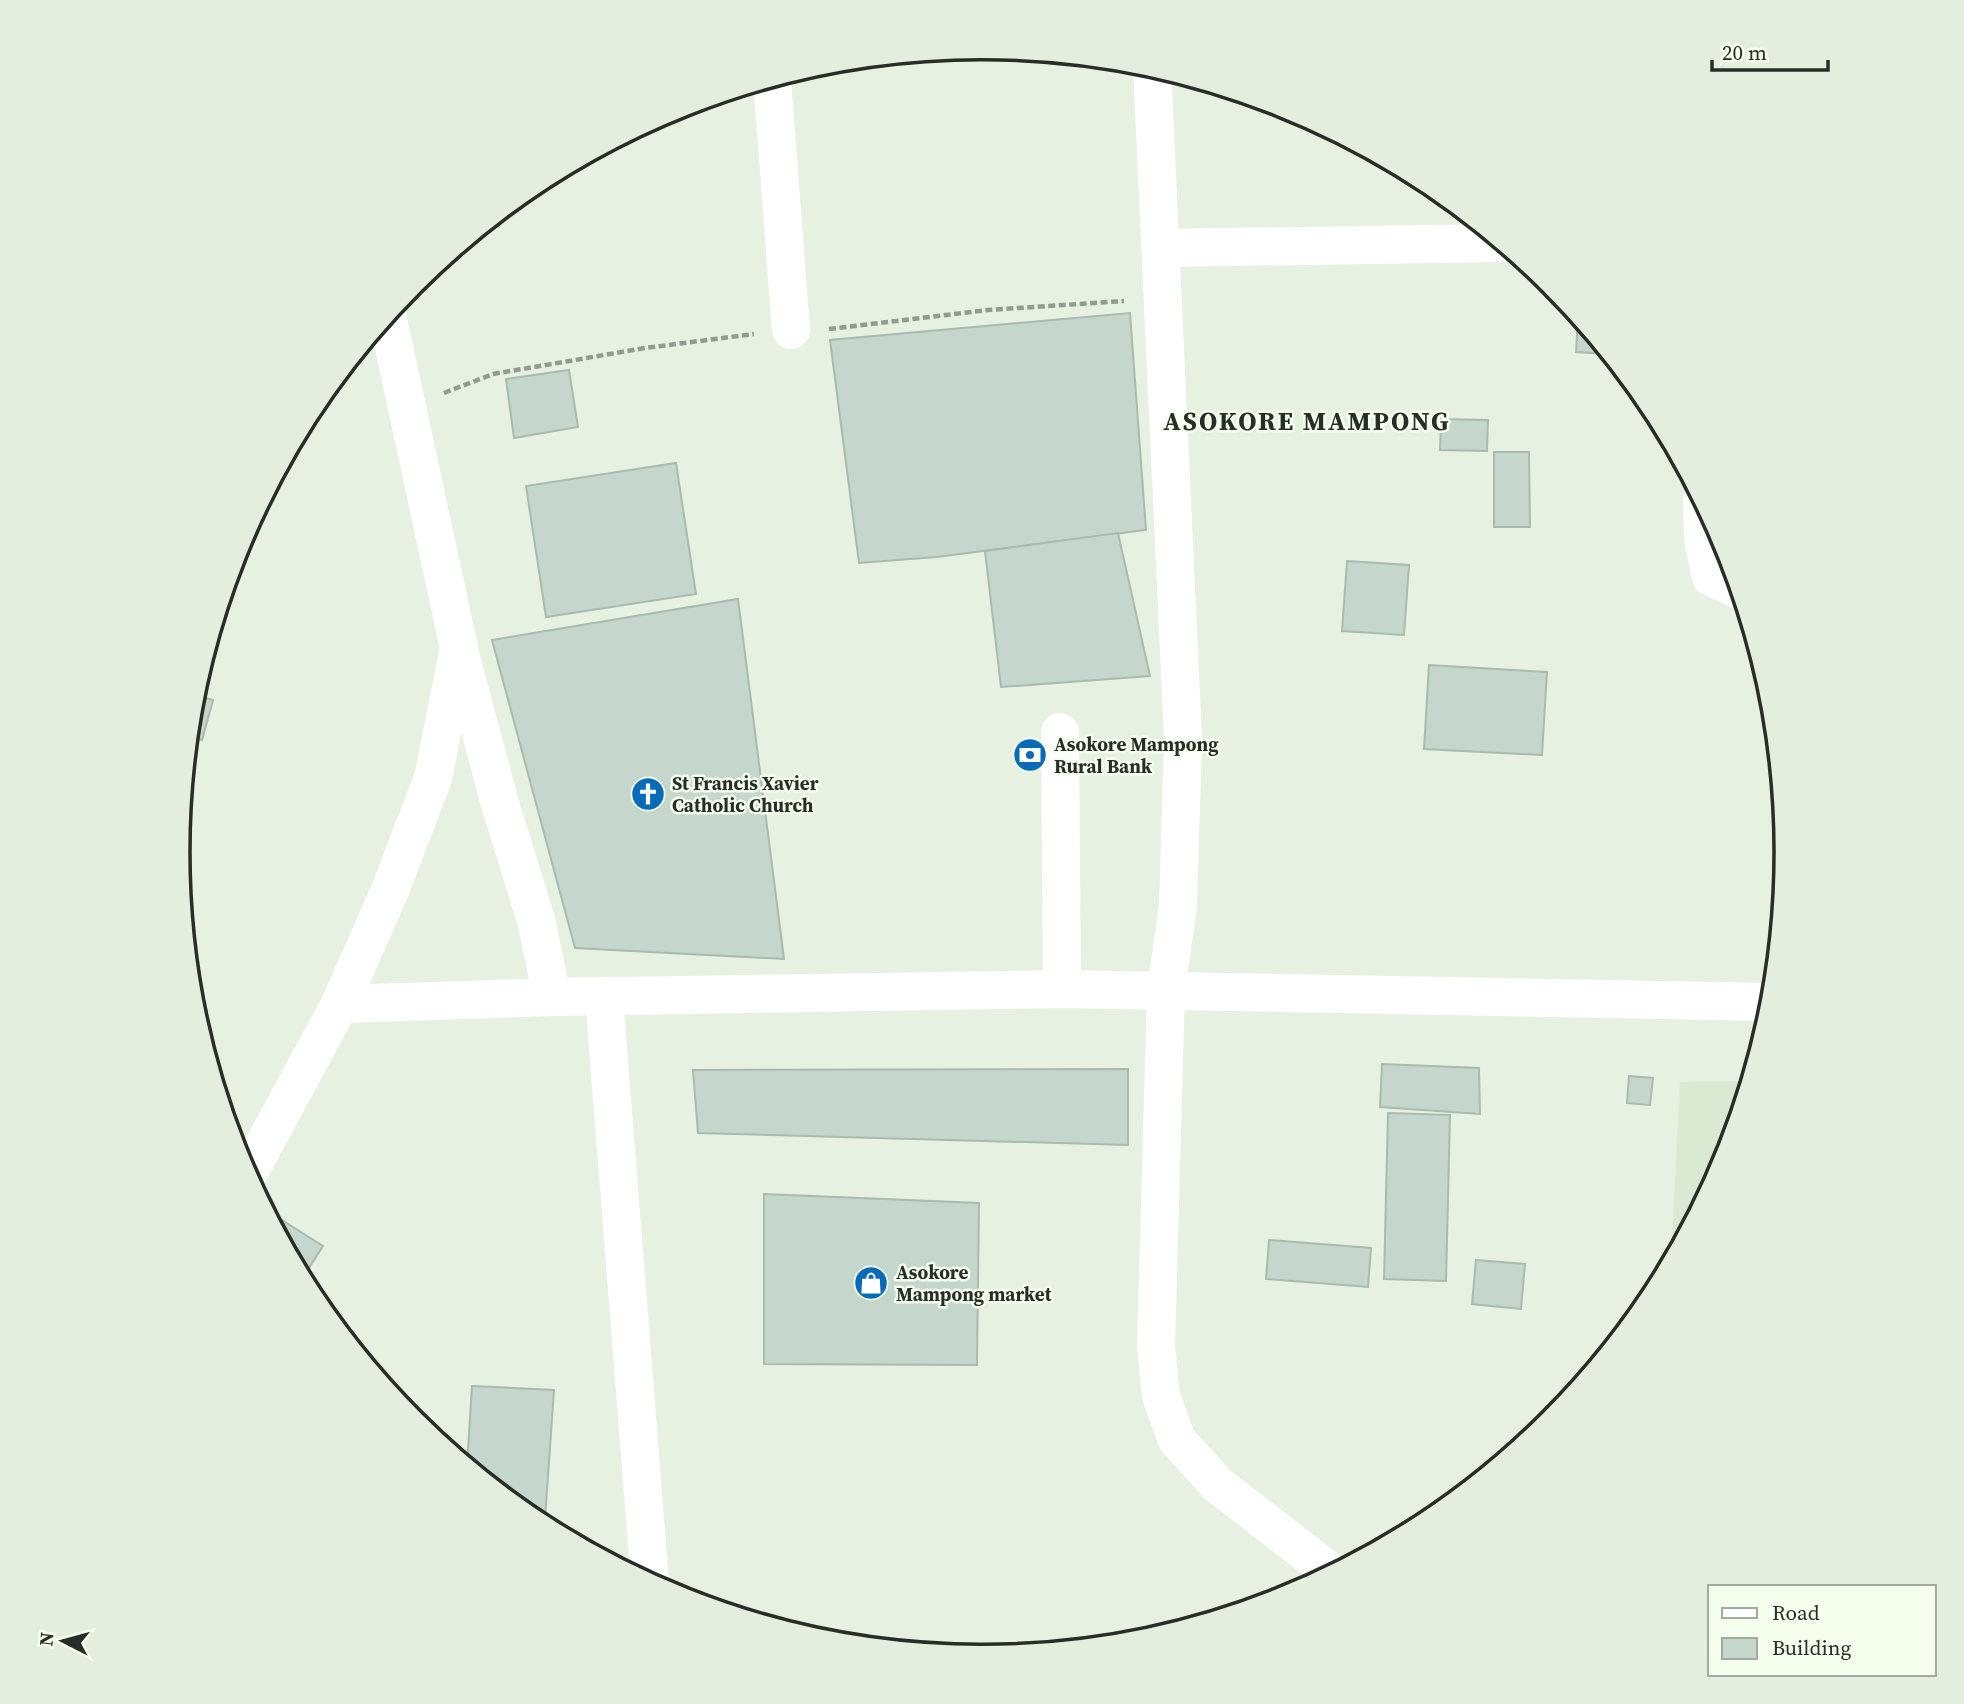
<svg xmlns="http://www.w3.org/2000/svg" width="1964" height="1704" font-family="'Source Serif 4',serif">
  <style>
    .built { fill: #dae9d2 }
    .building { fill: #c5d7cc; stroke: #a9baaf; stroke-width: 2 }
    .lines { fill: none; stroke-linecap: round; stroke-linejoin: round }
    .path { stroke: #939b90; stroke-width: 4.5; stroke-dasharray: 7 3.5; stroke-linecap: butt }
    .minor { stroke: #fff; stroke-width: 38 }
    .labels { text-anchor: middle; stroke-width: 5; stroke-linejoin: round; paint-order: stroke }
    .poi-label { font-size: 19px; font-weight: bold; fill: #292d27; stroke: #f4ffee; text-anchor: start }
    .district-label { font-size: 26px; font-weight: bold; letter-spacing: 2px; fill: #292d27; stroke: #f4ffee }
    .rim { fill: none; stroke: #292d27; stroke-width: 3.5 }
  </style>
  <rect width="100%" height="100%" fill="#e6f1e1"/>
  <!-- built -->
  <polygon class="built" points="1749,1081 1725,1160 1671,1262 1680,1082"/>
  <!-- building -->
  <g class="building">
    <polygon points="1130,313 1146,530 937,557 859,563 830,340"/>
    <polygon points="1578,316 1609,354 1576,352"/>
    <polygon points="569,370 578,427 514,438 506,379"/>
    <polygon points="1441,419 1488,420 1487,451 1440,450"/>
    <polygon points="1494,452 1529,452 1530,527 1494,527"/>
    <polygon points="676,463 696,594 546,617 526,486"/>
    <polygon points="1118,533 1150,676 1001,687 985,551"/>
    <polygon points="1347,561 1409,565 1404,635 1342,631"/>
    <polygon points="738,599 784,959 575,948 492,640"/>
    <polygon points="1429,665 1547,672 1542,755 1424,749"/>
    <polygon points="193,695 213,700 202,740 189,737"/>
    <polygon points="1382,1064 1479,1068 1480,1114 1380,1107"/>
    <polygon points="1128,1069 1128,1145 698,1133 693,1070"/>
    <polygon points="1629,1076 1653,1078 1650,1105 1627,1103"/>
    <polygon points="1388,1113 1450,1115 1446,1281 1384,1279"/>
    <polygon points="764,1194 979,1203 977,1365 764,1364"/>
    <polygon points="282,1220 323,1246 302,1279 276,1229"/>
    <polygon points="1269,1240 1371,1248 1368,1287 1266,1279"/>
    <polygon points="1476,1260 1525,1264 1521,1309 1472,1304"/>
    <polygon points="472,1386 554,1390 545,1519 531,1518 467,1465"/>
  </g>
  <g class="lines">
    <!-- path -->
    <g class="path">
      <polyline points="829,329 988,310 1124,301"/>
      <polyline points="444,393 493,374 645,348 754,334"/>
    </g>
    <!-- minor -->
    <g class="minor">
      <polyline points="1152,67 1183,739 1178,906 1166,990 1156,1346 1161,1396 1177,1440 1218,1485 1332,1573"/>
      <polyline points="772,79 791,330"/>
      <polyline points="1161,248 1502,243"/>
      <polyline points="1702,500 1703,540 1711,577 1739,590"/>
      <polyline points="461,658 500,804 536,920 552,997"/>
      <polyline points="1060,732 1062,989"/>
      <polyline points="604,997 650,1582"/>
      <polyline points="340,1004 552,997 1062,989 1772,1002"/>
      <polyline points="247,1176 340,1004 391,888 433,778 459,648 387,315"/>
    </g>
  </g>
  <!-- icons -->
  <defs>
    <g id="bank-disc" transform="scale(1.75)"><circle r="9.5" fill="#076bb8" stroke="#f4ffee"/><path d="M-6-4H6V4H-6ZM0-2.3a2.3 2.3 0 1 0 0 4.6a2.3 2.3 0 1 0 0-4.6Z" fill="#fff"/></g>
    <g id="church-disc" transform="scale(1.75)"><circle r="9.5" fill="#076bb8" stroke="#f4ffee"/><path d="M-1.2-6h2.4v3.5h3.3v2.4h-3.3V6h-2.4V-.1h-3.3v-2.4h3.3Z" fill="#fff"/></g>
    <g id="shop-disc" transform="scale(1.75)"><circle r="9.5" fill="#076bb8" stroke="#f4ffee"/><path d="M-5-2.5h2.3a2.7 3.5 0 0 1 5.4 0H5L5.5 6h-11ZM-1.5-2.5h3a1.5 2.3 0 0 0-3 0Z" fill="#fff"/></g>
  </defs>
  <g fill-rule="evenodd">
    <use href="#bank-disc" x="1030" y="755"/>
    <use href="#church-disc" x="648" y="794"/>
    <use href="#shop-disc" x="871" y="1283"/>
  </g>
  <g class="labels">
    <!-- poi labels -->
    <g class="poi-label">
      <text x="1054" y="751">Asokore Mampong<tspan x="1054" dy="22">Rural Bank</tspan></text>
      <text x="672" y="790">St Francis Xavier<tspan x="672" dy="22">Catholic Church</tspan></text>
      <text x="896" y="1279">Asokore<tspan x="896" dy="22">Mampong market</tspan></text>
    </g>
    <!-- district labels -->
    <g class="district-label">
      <text x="1307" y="430">ASOKORE MAMPONG</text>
    </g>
  </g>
  <!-- crop -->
  <path d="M0 0H1964V1704H0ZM190 852a792 792 0 1 1 1584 0a792 792 0 1 1-1584 0Z" fill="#e4eede" fill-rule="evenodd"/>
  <path class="rim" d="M190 852a792 792 0 1 1 1584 0a792 792 0 1 1-1584 0Z"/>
  <!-- legend -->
  <rect x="1708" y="1585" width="228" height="91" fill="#f4ffee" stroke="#a3ab9e" stroke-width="2"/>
  <rect x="1722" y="1608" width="35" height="10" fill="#ffffff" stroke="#a3ab9e" stroke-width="2"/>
  <text x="1772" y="1620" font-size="21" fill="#292d27">Road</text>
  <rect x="1722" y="1638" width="35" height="21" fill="#c5d7cc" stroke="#a3ab9e" stroke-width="2"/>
  <text x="1772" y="1655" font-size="21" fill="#292d27">Building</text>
  <!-- north arrow -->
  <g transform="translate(63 1641) rotate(276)" stroke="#f4ffee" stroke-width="5" paint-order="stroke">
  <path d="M0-5L12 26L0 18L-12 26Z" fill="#292d27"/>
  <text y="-10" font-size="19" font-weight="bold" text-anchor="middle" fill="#292d27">N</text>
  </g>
  <!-- scale -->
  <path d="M1712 60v10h116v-10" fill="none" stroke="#292d27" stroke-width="3.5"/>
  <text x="1722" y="60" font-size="21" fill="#292d27" stroke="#f4ffee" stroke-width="5" paint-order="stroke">20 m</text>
</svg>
